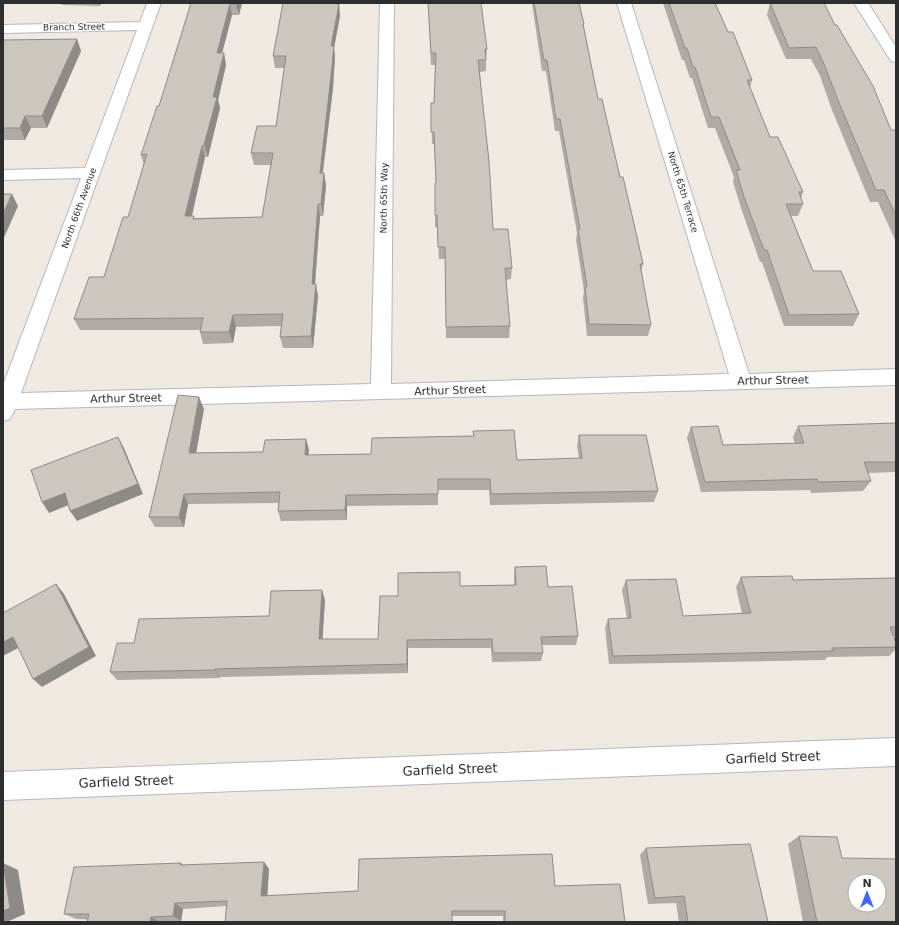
<svg xmlns="http://www.w3.org/2000/svg" width="899" height="925" font-family="'DejaVu Sans',sans-serif">
  <style>
    .lines { fill: none; stroke-linecap: round; stroke-linejoin: round }
    .minor-casing { stroke: #b4b7c1; stroke-width: 2 }
    .minor { fill: #fff; fill-rule: evenodd }
    .wall { fill: #afaba4 }
    .shaded-wall { fill: #8e8b86 }
    .building { fill: #cbc7bf; stroke: #8e8b86; fill-rule: evenodd }
    .labels { text-anchor: middle; stroke-width: 3; stroke-linejoin: round; paint-order: stroke }
    .far-street-label { font-size: 9px; fill: #2e2e2e; stroke: #fff }
    .street-label { font-size: 11px; fill: #2e2e2e; stroke: #fff }
    .near-street-label { font-size: 13px; fill: #2e2e2e; stroke: #fff }
  </style>
  <rect width="100%" height="100%" fill="#efe9e1"/>
  <g class="lines">
    <!-- minor casing -->
    <g class="minor-casing">
      <g id="minor">
        <polygon points="147,3 161,3 21,393 371,384 380,3 394,3 391,384 729,374 617,3 631,3 749,374 896,369 896,385 15,409 10,419 3,421 3,385 81,178 3,180 3,170 85,168 137,30 3,33 3,25 140,22"/>
        <polygon points="854,3 868,3 896,47 896,62 891,61"/>
        <polygon points="896,738 896,766 3,800 3,772"/>
      </g>
    </g>
    <!-- minor -->
    <use href="#minor" class="minor"/>
  </g>
  <!-- wall -->
  <g class="wall">
    <polygon points="61,3 102,3 100,6 62,5"/>
    <polygon points="191,3 242,3 239,15 232,15 222,53 224,53 226,65 218,100 220,108 208,157 205,157 192,216 195,218 262,217 271,165 254,165 251,153 276,126 285,68 275,68 273,56 283,3 339,3 340,16 334,48 335,57 333,88 323,173 324,173 326,185 323,216 320,216 315,284 318,296 313,348 283,348 280,337 281,326 236,327 233,343 203,344 200,332 200,330 80,330 74,319 104,277 128,217 144,165 141,155 159,106"/>
    <polygon points="428,3 481,3 487,49 486,60 486,71 480,72 493,229 512,268 511,279 506,280 510,326 509,338 446,338 445,259 439,259 437,227 435,227 435,183 436,183 434,144 432,144 431,103 434,103 435,65 431,65"/>
    <polygon points="532,3 579,3 584,24 584,28 598,99 620,177 643,264 641,271 651,325 648,336 587,336 583,298 584,291 576,240 577,233 559,131 555,131 546,71 542,71"/>
    <polygon points="663,3 715,3 728,32 752,80 750,88 770,137 803,192 801,198 803,204 798,216 791,216 813,271 859,314 853,326 784,326 762,262 760,262 741,208 733,182 734,177 715,128 708,128 692,78 690,78 684,60 682,60"/>
    <polygon points="770,3 835,25 891,130 896,130 896,242 878,202 870,202 832,110 820,76 811,59 786,59 767,15"/>
    <polygon points="77,39 81,51 47,128 31,128 25,140 3,140 3,40"/>
    <polygon points="204,409 196,453 263,452 306,439 309,450 308,455 371,454 473,436 473,431 517,460 579,459 577,446 579,435 658,491 654,502 490,505 489,490 438,490 438,505 347,506 347,520 281,521 278,511 279,503 188,504 184,527 155,527 149,517"/>
    <polygon points="896,423 896,472 868,473 871,481 863,491 811,493 810,490 701,492 687,438 691,427 723,445 795,443 793,437 798,426"/>
    <polygon points="515,567 548,587 578,636 576,645 542,645 543,653 541,661 492,662 491,648 408,648 408,673 220,677 220,678 117,680 110,672 134,643 269,616 325,600 322,639 378,639 398,596 460,586 514,585 514,576"/>
    <polygon points="741,577 793,580 896,578 896,636 894,636 896,643 896,649 889,656 827,657 825,660 609,664 605,628 608,619 627,618 622,590 626,580 683,616 742,614 736,587"/>
    <polygon points="799,836 842,858 896,922 803,922 788,844"/>
    <polygon points="646,848 768,922 679,922 676,903 648,904 640,855"/>
    <polygon points="264,862 269,869 267,896 555,886 625,922 503,922 503,916 452,916 226,906 183,909 181,921 160,922 76,919 64,914 181,863 183,865"/>
  </g>
  <!-- shaded-wall -->
  <g class="shaded-wall">
    <polygon points="237,3 242,3 239,15 236,4"/>
    <polygon points="336,3 339,3 338,12 339,4 340,16 334,48 335,57 333,88 321,185 320,173 331,46"/>
    <polygon points="230,4 232,15 219,65 217,53"/>
    <polygon points="77,39 81,51 47,128 42,116"/>
    <polygon points="224,53 226,65 218,100 220,108 208,157 204,145 213,97"/>
    <polygon points="25,116 31,128 25,140 20,128"/>
    <polygon points="202,146 205,157 189,228 185,216"/>
    <polygon points="324,173 326,185 323,216 321,204"/>
    <polygon points="12,194 18,206 3,240 3,214"/>
    <polygon points="318,204 320,216 314,296 312,284"/>
    <polygon points="316,284 318,296 313,348 311,336"/>
    <polygon points="233,315 236,327 233,343 229,332"/>
    <polygon points="199,397 204,409 194,464 189,453"/>
    <polygon points="118,437 124,448 143,494 77,521 70,511"/>
    <polygon points="306,439 309,450 307,466 305,455"/>
    <polygon points="65,493 71,504 49,513 42,502"/>
    <polygon points="184,494 188,504 184,527 179,517"/>
    <polygon points="346,495 347,506 347,520 345,510"/>
    <polygon points="56,584 64,594 96,656 42,687 33,679"/>
    <polygon points="322,590 325,600 322,648 319,639"/>
    <polygon points="13,637 22,646 3,656 3,642"/>
    <polygon points="407,640 408,648 408,673 407,664"/>
    <polygon points="215,669 220,677 220,678 215,670"/>
    <polygon points="264,862 269,869 267,902 261,896"/>
    <polygon points="3,863 18,870 25,914 9,921 9,922 3,922"/>
    <polygon points="175,903 183,909 181,921 173,916"/>
    <polygon points="151,917 160,922 150,922"/>
  </g>
  <!-- building -->
  <g class="building">
    <polygon points="191,3 237,3 236,4 230,4 217,53 224,53 213,97 217,97 204,145 202,146 185,216 194,216 193,219 262,217 273,153 251,153 257,126 276,126 286,56 273,56 283,3 336,3 336,4 339,4 331,46 334,46 331,76 320,173 324,173 321,204 318,204 312,284 316,284 311,336 280,337 283,314 233,315 229,332 200,332 203,318 74,319 89,277 104,277 123,217 128,217 147,154 141,155 157,106 159,106"/>
    <polygon points="428,3 481,3 487,49 485,49 486,60 478,60 489,161 493,229 508,229 512,268 505,268 510,326 446,327 445,247 438,247 437,215 435,215 435,183 436,183 434,132 431,132 431,103 434,103 436,53 431,53"/>
    <polygon points="534,3 579,3 584,24 583,24 598,99 602,99 620,177 623,177 635,228 643,264 640,264 651,325 589,324 585,287 587,287 578,229 580,229 560,119 556,119 547,60 544,60"/>
    <polygon points="669,3 715,3 728,32 733,32 752,80 747,80 770,137 778,137 803,192 799,192 803,204 786,204 813,271 841,271 859,314 789,315 767,250 764,250 744,197 736,170 740,170 719,117 711,117 695,67 693,67 687,48 685,48"/>
    <polygon points="770,3 824,3 835,25 837,25 873,86 891,130 896,130 896,216 884,190 876,190 837,98 824,64 816,47 789,48"/>
    <polygon points="77,39 42,116 25,116 20,128 3,128 3,40"/>
    <polygon points="3,194 12,194 3,214"/>
    <polygon points="178,395 199,397 189,453 263,452 265,440 306,439 305,455 371,454 372,438 474,436 473,431 514,430 517,460 582,458 579,435 646,435 658,491 491,494 490,479 438,479 438,494 346,495 345,510 278,511 280,492 184,494 179,517 149,517"/>
    <polygon points="896,423 896,462 864,462 871,481 818,482 817,479 705,482 691,427 718,426 723,445 804,443 798,426"/>
    <polygon points="118,437 138,484 70,511 65,493 42,502 31,470"/>
    <polygon points="546,566 548,587 572,586 578,636 541,637 543,653 493,653 492,639 407,640 407,664 215,669 215,670 110,672 117,643 134,643 139,619 269,616 271,591 322,590 319,639 378,639 380,596 398,596 398,573 460,572 460,586 516,585 515,567"/>
    <polygon points="792,576 793,580 896,578 896,627 890,627 896,643 896,647 832,648 833,651 613,656 608,619 631,618 626,580 676,579 683,616 751,613 741,577"/>
    <polygon points="56,584 89,647 33,679 13,637 3,642 3,613"/>
    <path d="M799,836L837,837L842,858L896,859V922H817ZM855,881H879V905H855Z"/>
    <polygon points="750,844 768,922 688,922 684,896 655,898 646,848"/>
    <polygon points="552,854 555,886 620,884 625,922 505,922 505,911 452,911 452,922 225,922 227,901 175,903 173,916 151,917 150,922 87,922 89,914 64,914 74,867 181,863 180,865 264,862 261,896 358,891 359,859"/>
    <polygon points="3,863 10,908 3,911"/>
  </g>
  <g class="labels">
    <!-- far-street labels -->
    <g class="far-street-label">
      <text transform="translate(74 27) rotate(-1)" y="3">Branch Street</text>
      <text transform="translate(683 192) rotate(73)" y="3">North 65th Terrace</text>
      <text transform="translate(384 198) rotate(-89)" y="3">North 65th Way</text>
      <text transform="translate(79 208) rotate(-70)" y="3">North 66th Avenue</text>
    </g>
    <!-- street labels -->
    <g class="street-label">
      <text transform="translate(773 380) rotate(-1)" y="4">Arthur Street</text>
      <text transform="translate(450 390) rotate(-2)" y="4">Arthur Street</text>
      <text transform="translate(126 398) rotate(-1)" y="4">Arthur Street</text>
    </g>
    <!-- near-street labels -->
    <g class="near-street-label">
      <text transform="translate(773 757) rotate(-2)" y="5">Garfield Street</text>
      <text transform="translate(450 769) rotate(-2)" y="5">Garfield Street</text>
      <text transform="translate(126 781) rotate(-2)" y="5">Garfield Street</text>
    </g>
  </g>
  <!-- border -->
  <rect width="899" height="925" fill="none" stroke="#2e2e2e" stroke-width="8"/>
  <!-- north arrow -->
  <g transform="translate(867 893)"><circle r="19" fill="#ffffff" stroke="#ababab"/>
  <path d="M0-3L7 15L0 10L-7 15Z" fill="#4264fb"/>
  <text y="-6" font-size="11" font-weight="bold" text-anchor="middle" fill="#2e2e2e">N</text>
  </g>
</svg>
